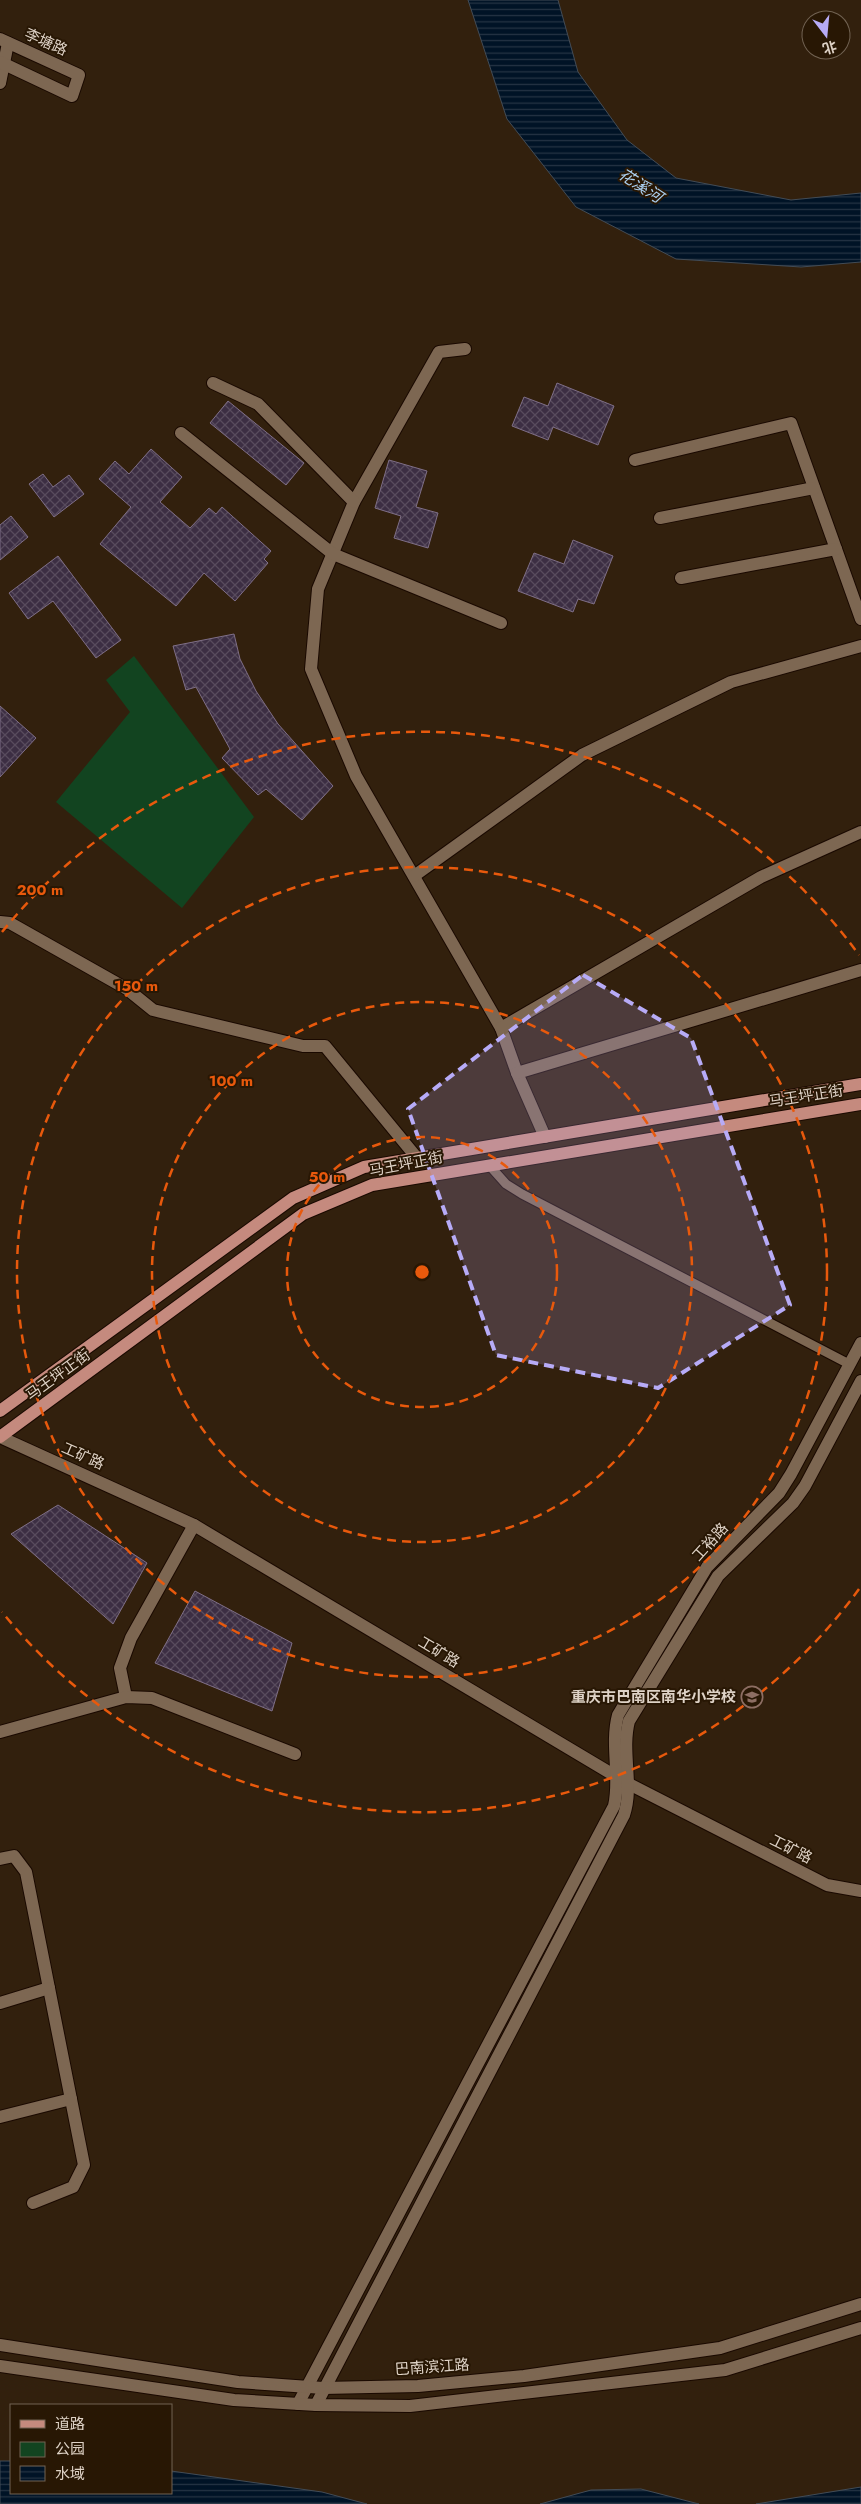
<svg xmlns="http://www.w3.org/2000/svg" width="861" height="2504" font-family="Jost,'Noto Sans SC',sans-serif">
  <style>
    .park { fill: #124420 }
    .water { fill: url(#water-rules); stroke: #434c56 }
    .building { fill: url(#building-cross-hatch); stroke: #7f6f87 }
    .lines { fill: none; stroke-linecap: round; stroke-linejoin: round }
    .service-casing { stroke: #1a0900; stroke-width: 11 }
    .minor-casing { stroke: #1a0900; stroke-width: 14 }
    .secondary-casing { stroke: #1a0900; stroke-width: 14 }
    .primary-casing { stroke: #1a0900; stroke-width: 14 }
    .service { stroke: #7d6752; stroke-width: 9 }
    .minor { stroke: #7d6752; stroke-width: 12 }
    .secondary { stroke: #7d6752; stroke-width: 12 }
    .primary { stroke: #c58a7e; stroke-width: 12 }
    .marked { fill: #b7abf7; fill-opacity: 0.2; stroke: #b7abf7; stroke-width: 4; stroke-dasharray: 10 6; stroke-linejoin: round }
    .ring { fill: none; stroke: #e8590c; stroke-width: 2.5; stroke-dasharray: 9 6 }
    .labels { text-anchor: middle; stroke-width: 4; stroke-linejoin: round; paint-order: stroke }
    .street-label { font-size: 15px; fill: #ded2c6; stroke: #281704 }
    .poi-label { font-size: 15px; font-weight: bold; fill: #ded2c6; stroke: #281704; text-anchor: end }
    .water-label { font-size: 16px; font-style: italic; fill: #abd0f1; stroke: #281704 }
    .centre { fill: #e8590c; stroke: #281704; stroke-width: 2.5 }
    .ring-label { font-size: 15px; text-anchor: middle; font-weight: bold; fill: #e8590c; stroke: #281704; stroke-width: 4; stroke-linejoin: round; paint-order: stroke }
  </style>
  <defs>
    <pattern id="water-rules" width="6" height="5" patternUnits="userSpaceOnUse" patternTransform="scale(1.25)"><rect width="6" height="5" fill="#001326"/><path d="M0 2.5h6" fill="none" stroke="#253444"/></pattern>
    <pattern id="building-cross-hatch" width="8" height="8" patternUnits="userSpaceOnUse" patternTransform="scale(1.25)"><rect width="8" height="8" fill="#3c2e43"/><path d="M0 0l8 8M0 8l8-8" fill="none" stroke="#584b5d"/></pattern>
  </defs>
  <rect width="100%" height="100%" fill="#32200d"/>
  <!-- park -->
  <polygon class="park" points="134,656 254,817 182,908 56,802 130,712 106,680"/>
  <!-- water -->
  <g class="water">
    <polygon points="468,0 558,0 578,72 627,140 676,178 791,200 861,193 861,262 801,267 676,259 576,207 507,119"/>
    <polygon points="0,2461 11,2461 11,2493 171,2493 171,2471 322,2492 367,2504 0,2504"/>
    <polygon points="861,2487 861,2504 756,2504"/>
    <polygon points="641,2489 699,2504 540,2504 591,2490"/>
  </g>
  <!-- building -->
  <g class="building">
    <polygon points="557,383 614,406 598,445 553,427 548,440 512,426 524,397 548,406"/>
    <polygon points="228,401 304,463 286,485 210,423"/>
    <polygon points="151,449 182,477 160,502 190,528 209,508 216,514 222,507 271,551 264,559 268,563 235,601 204,573 176,606 100,544 131,507 99,479 115,461 129,474"/>
    <polygon points="389,460 427,471 416,507 438,513 428,548 394,538 401,516 375,508"/>
    <polygon points="43,474 53,487 69,475 84,494 54,517 29,484"/>
    <polygon points="11,516 28,537 0,560 0,525"/>
    <polygon points="573,540 613,556 594,604 578,599 573,612 518,591 534,553 564,564"/>
    <polygon points="58,556 121,640 96,658 53,601 28,619 9,593"/>
    <polygon points="234,634 240,659 256,691 278,724 333,786 302,820 266,789 258,795 222,758 230,749 196,687 186,690 173,646"/>
    <polygon points="0,706 36,738 0,777"/>
    <polygon points="58,1505 147,1563 113,1624 11,1534"/>
    <polygon points="195,1591 292,1643 272,1711 155,1663"/>
  </g>
  <g class="lines">
    <!-- service casing -->
    <g class="service-casing">
      <polyline id="service" points="489,1165 506,1184 522,1194 849,1364"/>
    </g>
    <!-- minor casing -->
    <g class="minor-casing">
      <g id="minor">
        <polyline points="0,83 8,43"/>
        <polyline points="465,349 439,352 354,502 318,589 311,669 356,776 501,1028 517,1073 545,1137"/>
        <polyline points="213,383 258,404 354,502"/>
        <polyline points="181,433 333,554 501,623"/>
        <polyline points="635,460 791,423 861,619"/>
        <polyline points="660,518 814,488"/>
        <polyline points="681,578 836,549"/>
        <polyline points="414,876 582,755 731,682 861,646"/>
        <polyline points="0,922 10,923 127,989 153,1010 303,1046 325,1046 417,1158"/>
        <polyline points="501,1028 761,877 861,832"/>
        <polyline points="517,1073 861,970"/>
        <polyline points="0,1437 194,1525 627,1783 827,1885 861,1891"/>
        <polyline points="126,1697 120,1668 131,1638 194,1525"/>
        <polyline points="0,1732 126,1697 152,1698 295,1754"/>
        <polyline points="0,1859 14,1856 26,1872 84,2165 73,2187 33,2203"/>
        <polyline points="0,2003 49,1988"/>
        <polyline points="0,2117 71,2099"/>
        <path d="M298,2404L614,1806C621,1777 610,1745 618,1715L707,1567L779,1493L791,1474L861,1343"/>
        <path d="M316,2405L624,1815C634,1785 621,1752 629,1721L718,1576L793,1503L805,1486L861,1381"/>
      </g>
    </g>
    <!-- secondary casing -->
    <g class="secondary-casing">
      <g id="secondary">
        <polyline points="0,39 79,75 72,96 0,62"/>
        <polyline points="0,2345 238,2382 323,2388 418,2386 524,2376 720,2348 861,2304"/>
        <polyline points="0,2366 234,2400 316,2405 410,2406 725,2370 861,2328"/>
      </g>
    </g>
    <!-- primary casing -->
    <g class="primary-casing">
      <g id="primary">
        <polyline points="0,1411 293,1198 364,1167 861,1084"/>
        <polyline points="0,1437 303,1214 372,1185 861,1104"/>
      </g>
    </g>
    <!-- service -->
    <use href="#service" class="service"/>
    <!-- minor -->
    <use href="#minor" class="minor"/>
    <!-- secondary -->
    <use href="#secondary" class="secondary"/>
    <!-- primary -->
    <use href="#primary" class="primary"/>
  </g>
  <!-- marked area -->
  <path class="marked" d="M583,975L691,1038L790,1305L658,1388L496,1355L408,1109Z"/>
  <!-- distance rings -->
  <g class="ring">
    <circle cx="422" cy="1272" r="135"/>
    <circle cx="422" cy="1272" r="270"/>
    <circle cx="422" cy="1272" r="405"/>
    <path d="M859 1589A540 540 0 0 1 2 1612M2 932A540 540 0 0 1 859 955"/>
  </g>
  <!-- icons -->
  <defs>
    <g id="school-ring" transform="scale(1.125)"><circle r="9.5" fill="#281704" stroke="#8d6e63" stroke-width="1.5"/><path d="M0-5L7-2L0 1L-7-2ZM-4 1L0 2.5L4 1V4Q0 6-4 4Z" fill="#8d6e63"/></g>
  </defs>
  <g fill-rule="evenodd">
    <use href="#school-ring" x="752" y="1697"/>
  </g>
  <g class="labels">
    <!-- street labels -->
    <g class="street-label">
      <text transform="translate(46 42) rotate(24)" y="5">李塘路</text>
      <text transform="translate(806 1096) rotate(-9)" y="5">马王坪正街</text>
      <text transform="translate(406 1164) rotate(-11)" y="5">马王坪正街</text>
      <text transform="translate(58 1375) rotate(-36)" y="5">马王坪正街</text>
      <text transform="translate(83 1456) rotate(24)" y="5">工矿路</text>
      <text transform="translate(710 1542) rotate(-48)" y="5">工裕路</text>
      <text transform="translate(439 1652) rotate(31)" y="5">工矿路</text>
      <text transform="translate(791 1849) rotate(27)" y="5">工矿路</text>
      <text transform="translate(432 2367) rotate(-4)" y="5">巴南滨江路</text>
    </g>
    <!-- poi labels -->
    <g class="poi-label">
      <text x="736" y="1702">重庆市巴南区南华小学校</text>
    </g>
    <!-- water labels -->
    <g class="water-label">
      <text transform="translate(641 185) rotate(33)" y="6">花溪河</text>
    </g>
  </g>
  <circle cx="422" cy="1272" r="8" class="centre"/>
  <g class="ring-label">
    <text x="40" y="895">200 m</text>
    <text x="136" y="991">150 m</text>
    <text x="231" y="1086">100 m</text>
    <text x="327" y="1182">50 m</text>
  </g>
  <!-- legend -->
  <rect x="10" y="2404" width="162" height="90" fill="#281704" stroke="#716252"/>
  <rect x="20" y="2420" width="25" height="8" fill="#c58a7e" stroke="#716252"/>
  <text x="55" y="2429" font-size="15" fill="#ded2c6">道路</text>
  <rect x="20" y="2442" width="25" height="15" fill="#124420" stroke="#716252"/>
  <text x="55" y="2454" font-size="15" fill="#ded2c6">公园</text>
  <rect x="20" y="2466" width="25" height="15" fill="url(#water-rules)" stroke="#716252"/>
  <text x="55" y="2479" font-size="15" fill="#ded2c6">水域</text>
  <!-- north arrow -->
  <g transform="translate(826 35) rotate(164)"><circle r="24" fill="#281704" stroke="#716252"/>
  <path d="M0-4L9 19L0 12L-9 19Z" fill="#b7abf7"/>
  <text y="-8" font-size="14" font-weight="bold" text-anchor="middle" fill="#ded2c6">北</text>
  </g>
</svg>
